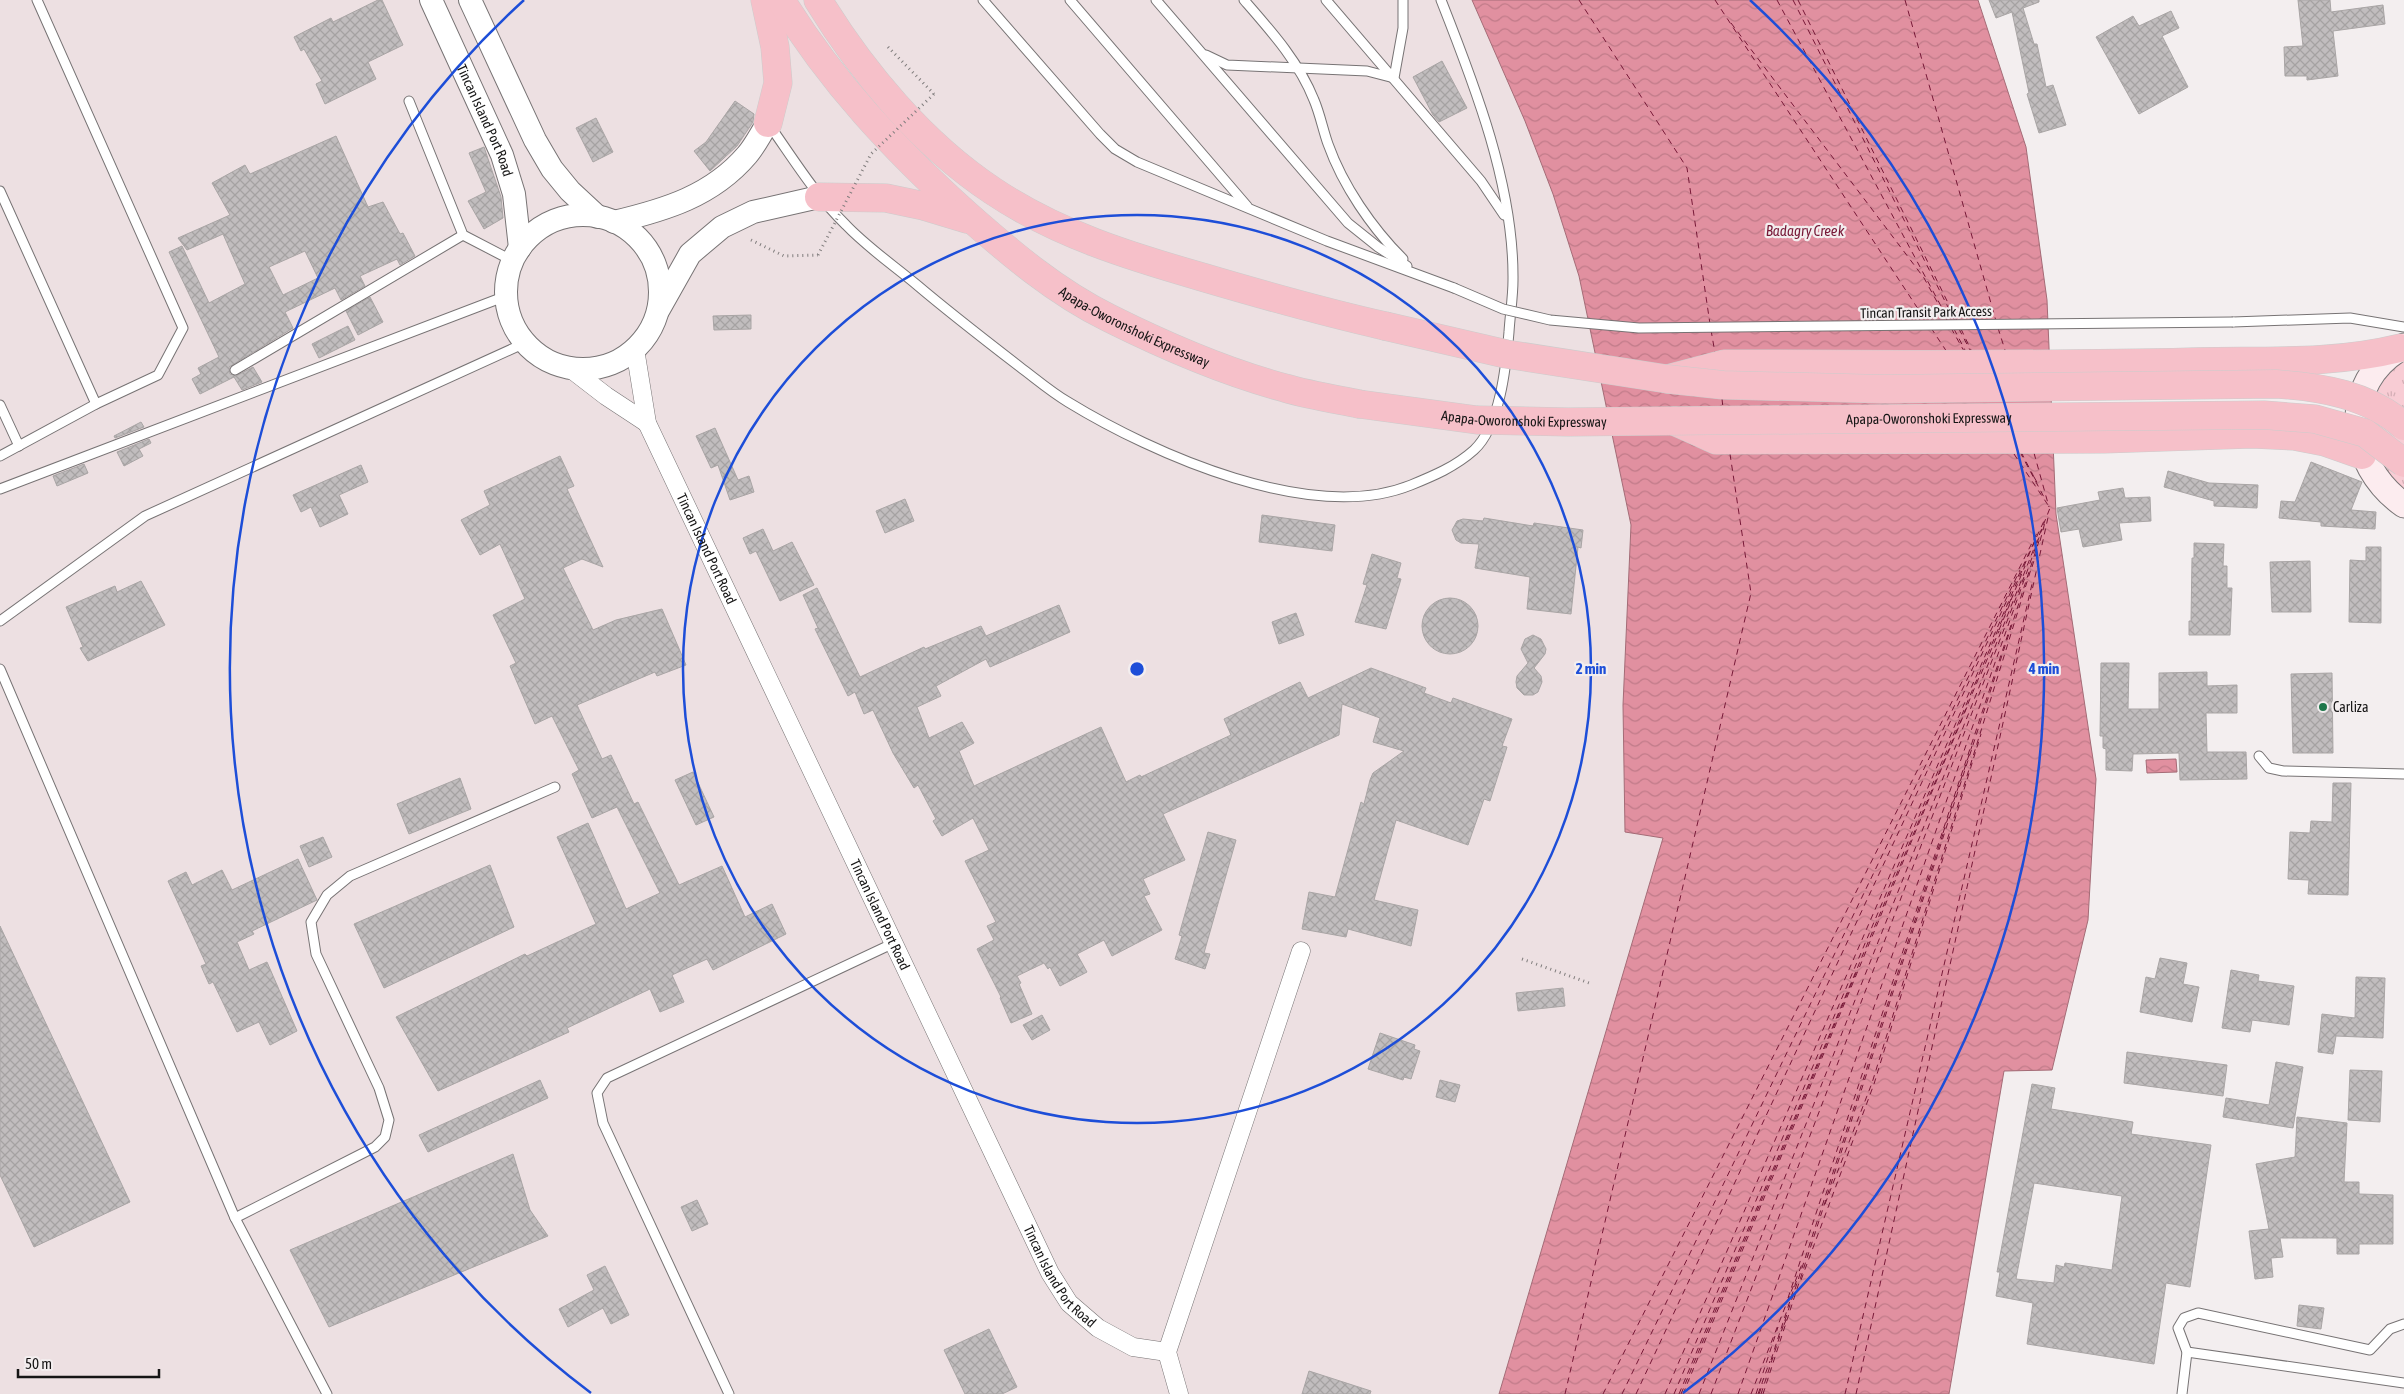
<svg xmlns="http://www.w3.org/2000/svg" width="2404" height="1394" font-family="'Asap Condensed',sans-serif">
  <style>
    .built { fill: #ede0e2 }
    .grass { fill: url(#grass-tufts) }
    .water { fill: url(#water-waves); stroke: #a46b76 }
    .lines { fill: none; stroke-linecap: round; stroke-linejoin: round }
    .ferry { stroke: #771837; stroke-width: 1; stroke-dasharray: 6 5; stroke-linecap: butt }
    .building { fill: url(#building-cross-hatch); stroke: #a9a5a5; fill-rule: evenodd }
    .service-casing { stroke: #777374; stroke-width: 11 }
    .minor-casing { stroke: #777374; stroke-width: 19 }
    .tertiary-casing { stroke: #777374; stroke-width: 24 }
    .secondary-casing { stroke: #777374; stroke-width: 27 }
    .motorway-casing { stroke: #ccc; stroke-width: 29 }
    .path { stroke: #807d7d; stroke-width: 3; stroke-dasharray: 1 4; stroke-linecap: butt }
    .service { stroke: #fff; stroke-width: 9 }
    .minor { stroke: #fff; stroke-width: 18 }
    .tertiary { stroke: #fff; stroke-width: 22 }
    .secondary { stroke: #fcecef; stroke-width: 25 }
    .motorway { stroke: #f6c0c9; stroke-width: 28 }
    .service-bridge-casing { stroke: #777374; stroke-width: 11; stroke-linecap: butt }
    .motorway-bridge-casing { stroke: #ccc; stroke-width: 29; stroke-linecap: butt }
    .path-bridge { stroke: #807d7d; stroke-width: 3; stroke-dasharray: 1 4; stroke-linecap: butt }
    .service-bridge { stroke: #fff; stroke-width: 9 }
    .motorway-bridge { stroke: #f6c0c9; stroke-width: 28 }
    .ring { fill: none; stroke: #1d4ed8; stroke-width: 2.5 }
    .poi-dot { fill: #1f774b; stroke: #f3eeef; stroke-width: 2 }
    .labels { text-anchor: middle; stroke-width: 4.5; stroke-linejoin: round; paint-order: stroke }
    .street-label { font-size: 14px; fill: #161515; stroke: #f3eeef }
    .poi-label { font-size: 14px; fill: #161515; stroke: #f3eeef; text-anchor: start }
    .water-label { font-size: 15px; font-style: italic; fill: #771837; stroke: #f3eeef }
    .centre { fill: #1d4ed8; stroke: #f3eeef; stroke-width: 2.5 }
    .ring-label { font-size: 15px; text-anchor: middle; font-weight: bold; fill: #1d4ed8; stroke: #f3eeef; stroke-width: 4.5; stroke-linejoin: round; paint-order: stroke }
  </style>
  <defs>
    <pattern id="grass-tufts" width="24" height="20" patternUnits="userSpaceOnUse" patternTransform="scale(1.25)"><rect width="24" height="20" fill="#f8ccd4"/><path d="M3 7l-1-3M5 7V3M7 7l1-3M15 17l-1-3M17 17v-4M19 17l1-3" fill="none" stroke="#d4aeb5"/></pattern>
    <pattern id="water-waves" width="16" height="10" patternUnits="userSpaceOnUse" patternTransform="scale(1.25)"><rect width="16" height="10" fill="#e190a0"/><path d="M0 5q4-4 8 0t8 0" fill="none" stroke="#c07b89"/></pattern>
    <pattern id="building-cross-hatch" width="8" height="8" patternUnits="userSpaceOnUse" patternTransform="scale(1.25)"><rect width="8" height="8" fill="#c1bdbe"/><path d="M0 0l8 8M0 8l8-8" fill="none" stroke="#a5a2a2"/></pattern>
  </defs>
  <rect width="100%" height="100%" fill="#f3eeef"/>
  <!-- built -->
  <polygon class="built" points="0,0 1472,0 1525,121 1553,194 1579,276 1631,525 1623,705 1625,831 1664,838 1499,1394 0,1394"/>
  <!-- grass -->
  <path class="grass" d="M2404,360V490C2391,479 2380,466 2374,450C2362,419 2377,377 2404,360Z"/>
  <!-- water -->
  <g class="water">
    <polygon points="1472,0 1978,0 2026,147 2047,300 2056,514 2096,779 2088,920 2052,1070 2004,1071 1949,1394 1499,1394 1663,838 1625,832 1623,705 1631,525 1579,276 1553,194 1525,121"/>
    <polygon points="2176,759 2177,772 2147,773 2146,760"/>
  </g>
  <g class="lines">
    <!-- ferry -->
    <g class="ferry">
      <polyline points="1579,0 1687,168 1710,324"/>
      <polyline points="1715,0 1926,321"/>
      <polyline points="1777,0 1949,321"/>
      <polyline points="1793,0 1955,321"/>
      <polyline points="1798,0 1957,321"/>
      <polyline points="1905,0 1996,321"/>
      <polyline points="1731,23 1924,278 1947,320"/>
      <polyline points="1931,328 1947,352"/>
      <polyline points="1951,328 1964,351"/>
      <polyline points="1998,328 2005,350"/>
      <polyline points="1954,329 1966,352"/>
      <polyline points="1959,329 1971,352"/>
      <polyline points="1961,329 1971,350"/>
      <polyline points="1711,330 1715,353"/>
      <polyline points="1722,399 1723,408"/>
      <polyline points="2020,452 2045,499"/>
      <polyline points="2021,452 2034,477"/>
      <polyline points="2034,453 2049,507"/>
      <polyline points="2034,477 2038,484"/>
      <polyline points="2043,530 2045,522"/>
      <polyline points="2040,541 2043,530"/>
      <polyline points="2032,567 2036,554"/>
      <polyline points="2011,600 2025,566"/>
      <polyline points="1999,630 2011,601"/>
      <polyline points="1981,674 1999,631"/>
      <polyline points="1943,833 1972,746"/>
      <polyline points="1825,1204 1872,1083 2031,569"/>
      <polyline points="1801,1280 1874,1084 1981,734"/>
      <polyline points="1788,1298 2011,625"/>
      <polyline points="1784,1325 1788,1315"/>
      <polyline points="1771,1360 1797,1279"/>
      <polyline points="1565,1394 1751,593 1730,454"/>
      <polyline points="1603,1394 2037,533"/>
      <polyline points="1622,1394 2020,570"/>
      <polyline points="1636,1394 2044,521"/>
      <polyline points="1665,1394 2037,536"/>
      <polyline points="1674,1394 2011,599"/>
      <polyline points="1679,1394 1980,675"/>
      <polyline points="1681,1394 1858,968"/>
      <polyline points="1683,1394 1967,707"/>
      <polyline points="1699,1394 2050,508 2014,454"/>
      <polyline points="1711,1394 2024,577"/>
      <polyline points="1738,1394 2042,529"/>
      <polyline points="1751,1394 1802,1264"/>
      <polyline points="1756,1394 1778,1327"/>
      <polyline points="1758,1394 1770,1361"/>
      <polyline points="1759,1394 1763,1383"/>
      <polyline points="1761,1394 1943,834"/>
      <polyline points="1763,1394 2039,541"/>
      <polyline points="1845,1394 2032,584"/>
      <polyline points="1856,1394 2049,513"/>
    </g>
  </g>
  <!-- building -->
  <g class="building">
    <polygon points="378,0 382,0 403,45 368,62 376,79 325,104 316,84 322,81 304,49 301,51 294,37 331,18 333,22"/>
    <polygon points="1989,0 2039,0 2039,2 2023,8 2034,44 2037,44 2046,87 2053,85 2066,125 2039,133 2027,94 2029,93 2012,12 1996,18"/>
    <polygon points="2298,0 2330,0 2331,12 2383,5 2385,24 2333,31 2338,76 2307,80 2307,76 2285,76 2284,47 2303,46"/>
    <polygon points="2171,11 2179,28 2162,36 2188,87 2139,114 2096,37 2133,16 2139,26"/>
    <polygon points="1442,61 1467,108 1439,122 1433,115 1413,77"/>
    <polygon points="735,101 754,114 753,122 737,146 710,171 694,151 706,142"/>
    <polygon points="596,118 613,152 593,162 576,128"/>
    <path d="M336,136L368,207L383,202L400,234L403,233L415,256L400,265L397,259L360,276L365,286L341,300L335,288L285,312L293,328L229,367L230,374L236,376L253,367L262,382L242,390L234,377L200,394L192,379L201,374L198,368L219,357L169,252L182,246L209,303L245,284L223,234L187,250L178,238L230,215L212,183L245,165L250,174ZM305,251L318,278L283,295L269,267Z"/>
    <polygon points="484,147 501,197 503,218 484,229 468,201 486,192 469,153"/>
    <polygon points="370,297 383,322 358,335 346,311"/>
    <polygon points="751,315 751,329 714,330 713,316"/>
    <polygon points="348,326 355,340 319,358 312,344"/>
    <polygon points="141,422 144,427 115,438 114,436"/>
    <polygon points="715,428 738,480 749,476 754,492 730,500 718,465 711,468 696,436"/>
    <polygon points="149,439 151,443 139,449 143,456 124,466 117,452"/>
    <polygon points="560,456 574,486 567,489 603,567 582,559 563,568 593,630 616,620 662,609 686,665 657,676 655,672 577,705 602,759 611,755 634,804 638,802 679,885 722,866 745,917 772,904 786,934 713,970 707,959 672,975 684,1002 660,1012 650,989 567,1028 569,1032 438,1091 396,1017 525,954 527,956 596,924 557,837 588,823 626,909 660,893 617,807 592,818 572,774 579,770 552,716 535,724 510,666 516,663 493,615 525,599 500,544 480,555 461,520 490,505 484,491"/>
    <polygon points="2311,462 2362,482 2351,510 2376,512 2375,529 2321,526 2321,522 2279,518 2281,501 2295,502"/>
    <polygon points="84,464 88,473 57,486 53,476"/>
    <polygon points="361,465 368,482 339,495 348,514 320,527 311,507 301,512 293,495"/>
    <polygon points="2168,471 2209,483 2258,485 2257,508 2214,506 2214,501 2164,487"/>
    <polygon points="2123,488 2125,498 2150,497 2151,521 2119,523 2122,540 2083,547 2079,529 2061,532 2057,508 2100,500 2098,492"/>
    <polygon points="905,499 914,521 885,533 876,511"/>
    <polygon points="1262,515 1335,525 1332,551 1259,542"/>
    <polygon points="1484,518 1533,526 1534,523 1583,530 1581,548 1578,547 1571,614 1527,609 1530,577 1475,568 1479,544 1461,543 1456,540 1452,530 1457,521 1463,519 1483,521"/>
    <polygon points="763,529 773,551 792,542 814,585 780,601 756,551 750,554 743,538"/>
    <polygon points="2194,543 2224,544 2223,566 2227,566 2227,588 2232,588 2230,635 2189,635 2189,621 2191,621 2192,558 2194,558"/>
    <polygon points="2366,547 2381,547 2381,623 2349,622 2350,560 2366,561"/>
    <polygon points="1372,554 1401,563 1397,578 1401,579 1386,629 1355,622 1367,585 1363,584"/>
    <polygon points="2310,561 2311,612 2272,612 2270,562"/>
    <polygon points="141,581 165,625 88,661 80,648 83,647 66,607 115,586 117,592"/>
    <polygon points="817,588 860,677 924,647 925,649 981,626 986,636 1059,605 1070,632 990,667 986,659 936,686 941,696 917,707 929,738 962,722 974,743 959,751 974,786 1101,727 1126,782 1140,775 1141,777 1231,735 1224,719 1300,682 1308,698 1371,668 1426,688 1424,693 1451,703 1453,698 1512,719 1502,746 1507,747 1490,801 1484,799 1468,845 1396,820 1374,900 1418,910 1411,946 1348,929 1346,937 1302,929 1309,892 1335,897 1361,802 1364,804 1370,780 1373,773 1404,751 1373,742 1380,718 1342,704 1339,735 1163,814 1185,860 1143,879 1150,894 1144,896 1162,930 1112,956 1104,940 1077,954 1087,972 1060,986 1050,967 1048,969 1044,963 1017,976 1021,983 1019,984 1032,1014 1011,1023 1000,998 1001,997 977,949 994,940 987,926 996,922 965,861 989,850 973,818 942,836 933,821 936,819 918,785 914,788 893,753 873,710 864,714 855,692 848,696 815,629 818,628 803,595"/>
    <circle cx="1450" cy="626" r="28"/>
    <polygon points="1296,613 1304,635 1279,644 1272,622"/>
    <polygon points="1533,635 1541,639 1546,649 1545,654 1534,668 1541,676 1542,682 1538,692 1533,695 1524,695 1517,688 1516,682 1517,676 1528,663 1521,649 1525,639"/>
    <polygon points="2101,663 2129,663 2128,709 2159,709 2159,673 2207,672 2207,686 2237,685 2237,713 2206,713 2207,752 2246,752 2247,779 2180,780 2179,753 2133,754 2132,771 2106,770 2106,749 2103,748 2103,736 2100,736"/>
    <polygon points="2332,673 2333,753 2293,753 2291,674"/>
    <polygon points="693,772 714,817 696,825 675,780"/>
    <polygon points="460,778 471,809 409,834 397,804"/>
    <polygon points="2333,783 2351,783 2348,895 2308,894 2309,880 2288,879 2290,832 2310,833 2311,821 2332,822"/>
    <polygon points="1208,832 1236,840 1204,953 1210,954 1205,969 1175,959 1182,936 1179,935"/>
    <polygon points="323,837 332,857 309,867 300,846"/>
    <polygon points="298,859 317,900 252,931 254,934 237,942 249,970 267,962 297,1031 270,1045 259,1022 237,1032 213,982 209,984 201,966 206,964 168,881 186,872 192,885 222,870 232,890"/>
    <polygon points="490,865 514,927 384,988 354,924"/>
    <polygon points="0,926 130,1202 34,1247 0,1175"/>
    <polygon points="2160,958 2187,963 2183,984 2199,987 2192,1022 2140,1012 2146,977 2155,979"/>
    <polygon points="2231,970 2259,975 2258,981 2294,986 2289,1025 2252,1020 2250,1032 2222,1028"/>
    <polygon points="2356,977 2385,978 2383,1038 2336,1036 2333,1054 2318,1052 2322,1014 2355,1018"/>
    <polygon points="1563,988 1565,1006 1518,1011 1516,993"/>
    <polygon points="1042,1015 1050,1030 1032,1040 1023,1025"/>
    <polygon points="1380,1033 1415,1045 1414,1049 1420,1051 1411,1079 1404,1077 1403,1080 1368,1069"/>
    <polygon points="2127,1052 2227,1065 2223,1096 2124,1083"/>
    <polygon points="2276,1062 2303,1067 2293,1128 2223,1117 2226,1098 2269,1105"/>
    <polygon points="2350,1070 2382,1071 2380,1122 2348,1120"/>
    <polygon points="540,1080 548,1098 428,1152 419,1135"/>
    <polygon points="1440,1080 1460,1085 1455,1102 1436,1097"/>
    <path d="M2032,1084L2055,1088L2051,1109L2133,1122L2131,1134L2211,1145L2190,1287L2166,1283L2154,1364L2027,1344L2033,1303L1996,1296L2000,1272H1997ZM2034,1183L2122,1196L2112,1270L2065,1263L2064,1267L2056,1265L2054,1283L2016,1279Z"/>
    <polygon points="2297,1117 2347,1123 2344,1182 2359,1182 2359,1194 2393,1195 2393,1244 2359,1244 2359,1254 2337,1254 2337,1238 2280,1238 2283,1257 2271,1258 2273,1277 2255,1279 2249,1231 2269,1229 2256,1164 2295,1157"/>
    <polygon points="513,1154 530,1210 548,1236 329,1327 290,1250"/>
    <polygon points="697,1200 708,1224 692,1231 681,1207"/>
    <polygon points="605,1266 629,1315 611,1324 603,1308 568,1327 559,1309 594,1290 587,1275"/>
    <polygon points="2299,1305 2324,1308 2321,1329 2297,1326"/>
    <polygon points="989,1329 1017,1387 1002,1394 965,1394 944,1350"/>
    <polygon points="1309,1371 1371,1391 1370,1394 1302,1394"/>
  </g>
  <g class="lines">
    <!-- service casing -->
    <g class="service-casing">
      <g id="service">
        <polyline points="983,0 1100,134 1115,149 1137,162 1327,241 1454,288"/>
        <polyline points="1070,0 1247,206"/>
        <polyline points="1156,0 1348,223 1378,247 1407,266"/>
        <path d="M1244,0C1271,31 1299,62 1314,100C1320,114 1323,130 1328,144C1343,186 1372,228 1403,259"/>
        <polyline points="1326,0 1481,181 1504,215"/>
        <polyline points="1206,55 1227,65 1367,71 1394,78 1403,28 1403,0"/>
        <polyline points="409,101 463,235 513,261"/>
        <path d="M770,126C794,160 816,196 846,225C867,247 893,265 917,285C950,313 985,340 1020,367C1036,379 1051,392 1068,402C1153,454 1312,525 1411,485C1433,476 1455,467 1474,450C1500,426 1506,367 1509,332C1510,315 1513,297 1513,280C1514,186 1475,86 1441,0"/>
        <polyline points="0,191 96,404"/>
        <polyline points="2233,322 2350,318 2404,327"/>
        <polyline points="235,370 463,235"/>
        <polyline points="0,405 19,446"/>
        <polyline points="0,456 96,404 158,375 183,328 37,0"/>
        <polyline points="0,489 506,296"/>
        <polyline points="0,621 145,516 525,343"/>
        <polyline points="0,669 235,1218 327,1394"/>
        <polyline points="2259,756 2269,768 2283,771 2404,774"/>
        <polyline points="235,1218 375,1147 385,1137 389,1120 379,1088 316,954 311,922 327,895 350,876 555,787"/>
        <polyline points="2187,1352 2404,1383"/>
        <polyline points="729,1394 603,1123 597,1093 607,1078 894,943"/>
        <polyline points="2182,1394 2187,1352 2178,1328 2184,1318 2198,1313 2370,1350 2390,1329 2404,1324"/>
      </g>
    </g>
    <!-- minor casing -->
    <g class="minor-casing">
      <g id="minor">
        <path id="s1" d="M635,349L647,423L1050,1273L1069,1303L1098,1328L1133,1347L1167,1352"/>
        <polyline points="571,369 606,396 647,423"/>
        <polyline points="1179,1394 1167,1352 1301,951"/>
      </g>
    </g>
    <!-- tertiary casing -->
    <g class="tertiary-casing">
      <g id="tertiary">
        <path id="s2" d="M431,0L502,155L514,194L520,248"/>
        <polyline points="470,0 535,140 552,169 570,191 598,217"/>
        <circle cx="583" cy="292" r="77"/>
        <path d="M614,222C665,210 712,196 747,155C755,146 761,133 768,123"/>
        <polyline points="659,309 690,254 722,227 753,212 819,197"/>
      </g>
    </g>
    <!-- secondary casing -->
    <g class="secondary-casing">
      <path id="secondary" d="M2404,346C2338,382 2347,465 2404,505"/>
    </g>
    <!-- motorway casing -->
    <g class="motorway-casing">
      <g id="motorway">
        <polyline points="765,0 775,47 778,83 768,123"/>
        <path id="s3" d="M781,0C831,82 895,150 966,214C1010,253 1056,292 1109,318C1165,346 1225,372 1285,388C1309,395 1334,399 1359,404"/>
        <path d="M818,0C862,72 922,144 993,191C1057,234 1129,256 1202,277C1263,295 1323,312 1385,326"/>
        <polyline points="819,197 886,198 924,206 967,219"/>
        <path d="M1667,379L1724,364C1879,364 2034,366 2189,362C2259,360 2332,365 2400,348"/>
        <polyline points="1674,421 1716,440 2104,439 2252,434 2294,436 2325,442 2362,455"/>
      </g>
    </g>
    <!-- path -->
    <g class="path">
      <polyline points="888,47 934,94"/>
      <polyline points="751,240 784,256 818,255"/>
      <polyline points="1522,959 1592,984"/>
    </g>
    <!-- service -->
    <use href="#service" class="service"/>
    <!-- minor -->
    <use href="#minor" class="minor"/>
    <!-- tertiary -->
    <use href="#tertiary" class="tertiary"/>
    <!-- secondary -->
    <use href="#secondary" class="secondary"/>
    <!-- motorway -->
    <use href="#motorway" class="motorway"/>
    <!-- service-bridge casing -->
    <g class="service-bridge-casing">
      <polyline id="service-bridge" points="1454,288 1503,309 1550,320 1639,328 2233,322"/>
    </g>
    <!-- motorway-bridge casing -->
    <g class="motorway-bridge-casing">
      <g id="motorway-bridge">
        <path d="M1385,326L1506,354L1667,379L1723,385L1884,389L2276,384C2322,387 2369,395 2404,426"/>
        <path id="s4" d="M1359,404L1477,420L1568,422L2264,415L2315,419L2365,433L2404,463"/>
      </g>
    </g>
    <!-- path-bridge -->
    <polyline class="path-bridge" points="818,255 871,154 934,94"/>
    <!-- service-bridge -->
    <use href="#service-bridge" class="service-bridge"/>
    <!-- motorway-bridge -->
    <use href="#motorway-bridge" class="motorway-bridge"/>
  </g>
  <!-- distance rings -->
  <g class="ring">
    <circle cx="1137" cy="669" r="454"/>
    <path d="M591 1393A907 907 0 0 1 524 0M1750 0A907 907 0 0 1 1683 1393"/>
  </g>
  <!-- markers -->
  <circle class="poi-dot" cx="2323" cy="707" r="5"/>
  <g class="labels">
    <!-- street labels -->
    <g class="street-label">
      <text dy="5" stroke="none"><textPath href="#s2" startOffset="132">Tincan Island Port Road</textPath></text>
      <text transform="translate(1926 312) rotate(-1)" y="5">Tincan Transit Park Access</text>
      <text dy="5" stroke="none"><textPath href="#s3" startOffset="488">Apapa-Oworonshoki Expressway</textPath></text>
      <text dy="5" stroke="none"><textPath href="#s4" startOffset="166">Apapa-Oworonshoki Expressway</textPath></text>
      <text dy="5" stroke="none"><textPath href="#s4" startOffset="571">Apapa-Oworonshoki Expressway</textPath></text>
      <text dy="5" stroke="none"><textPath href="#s1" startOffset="214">Tincan Island Port Road</textPath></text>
      <text dy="5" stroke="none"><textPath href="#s1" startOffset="619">Tincan Island Port Road</textPath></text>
      <text dy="5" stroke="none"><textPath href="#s1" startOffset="1024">Tincan Island Port Road</textPath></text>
    </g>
    <!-- poi labels -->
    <g class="poi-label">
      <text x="2333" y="712">Carliza</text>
    </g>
    <!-- water labels -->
    <g class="water-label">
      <text x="1805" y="236">Badagry Creek</text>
    </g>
  </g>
  <circle cx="1137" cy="669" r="8" class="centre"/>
  <g class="ring-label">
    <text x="1591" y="674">2 min</text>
    <text x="2044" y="674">4 min</text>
  </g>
  <!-- scale -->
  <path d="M18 1369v8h141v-8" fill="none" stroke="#161515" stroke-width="2.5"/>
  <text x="25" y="1369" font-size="15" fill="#161515" stroke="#f3eeef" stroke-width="4" paint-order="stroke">50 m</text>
</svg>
